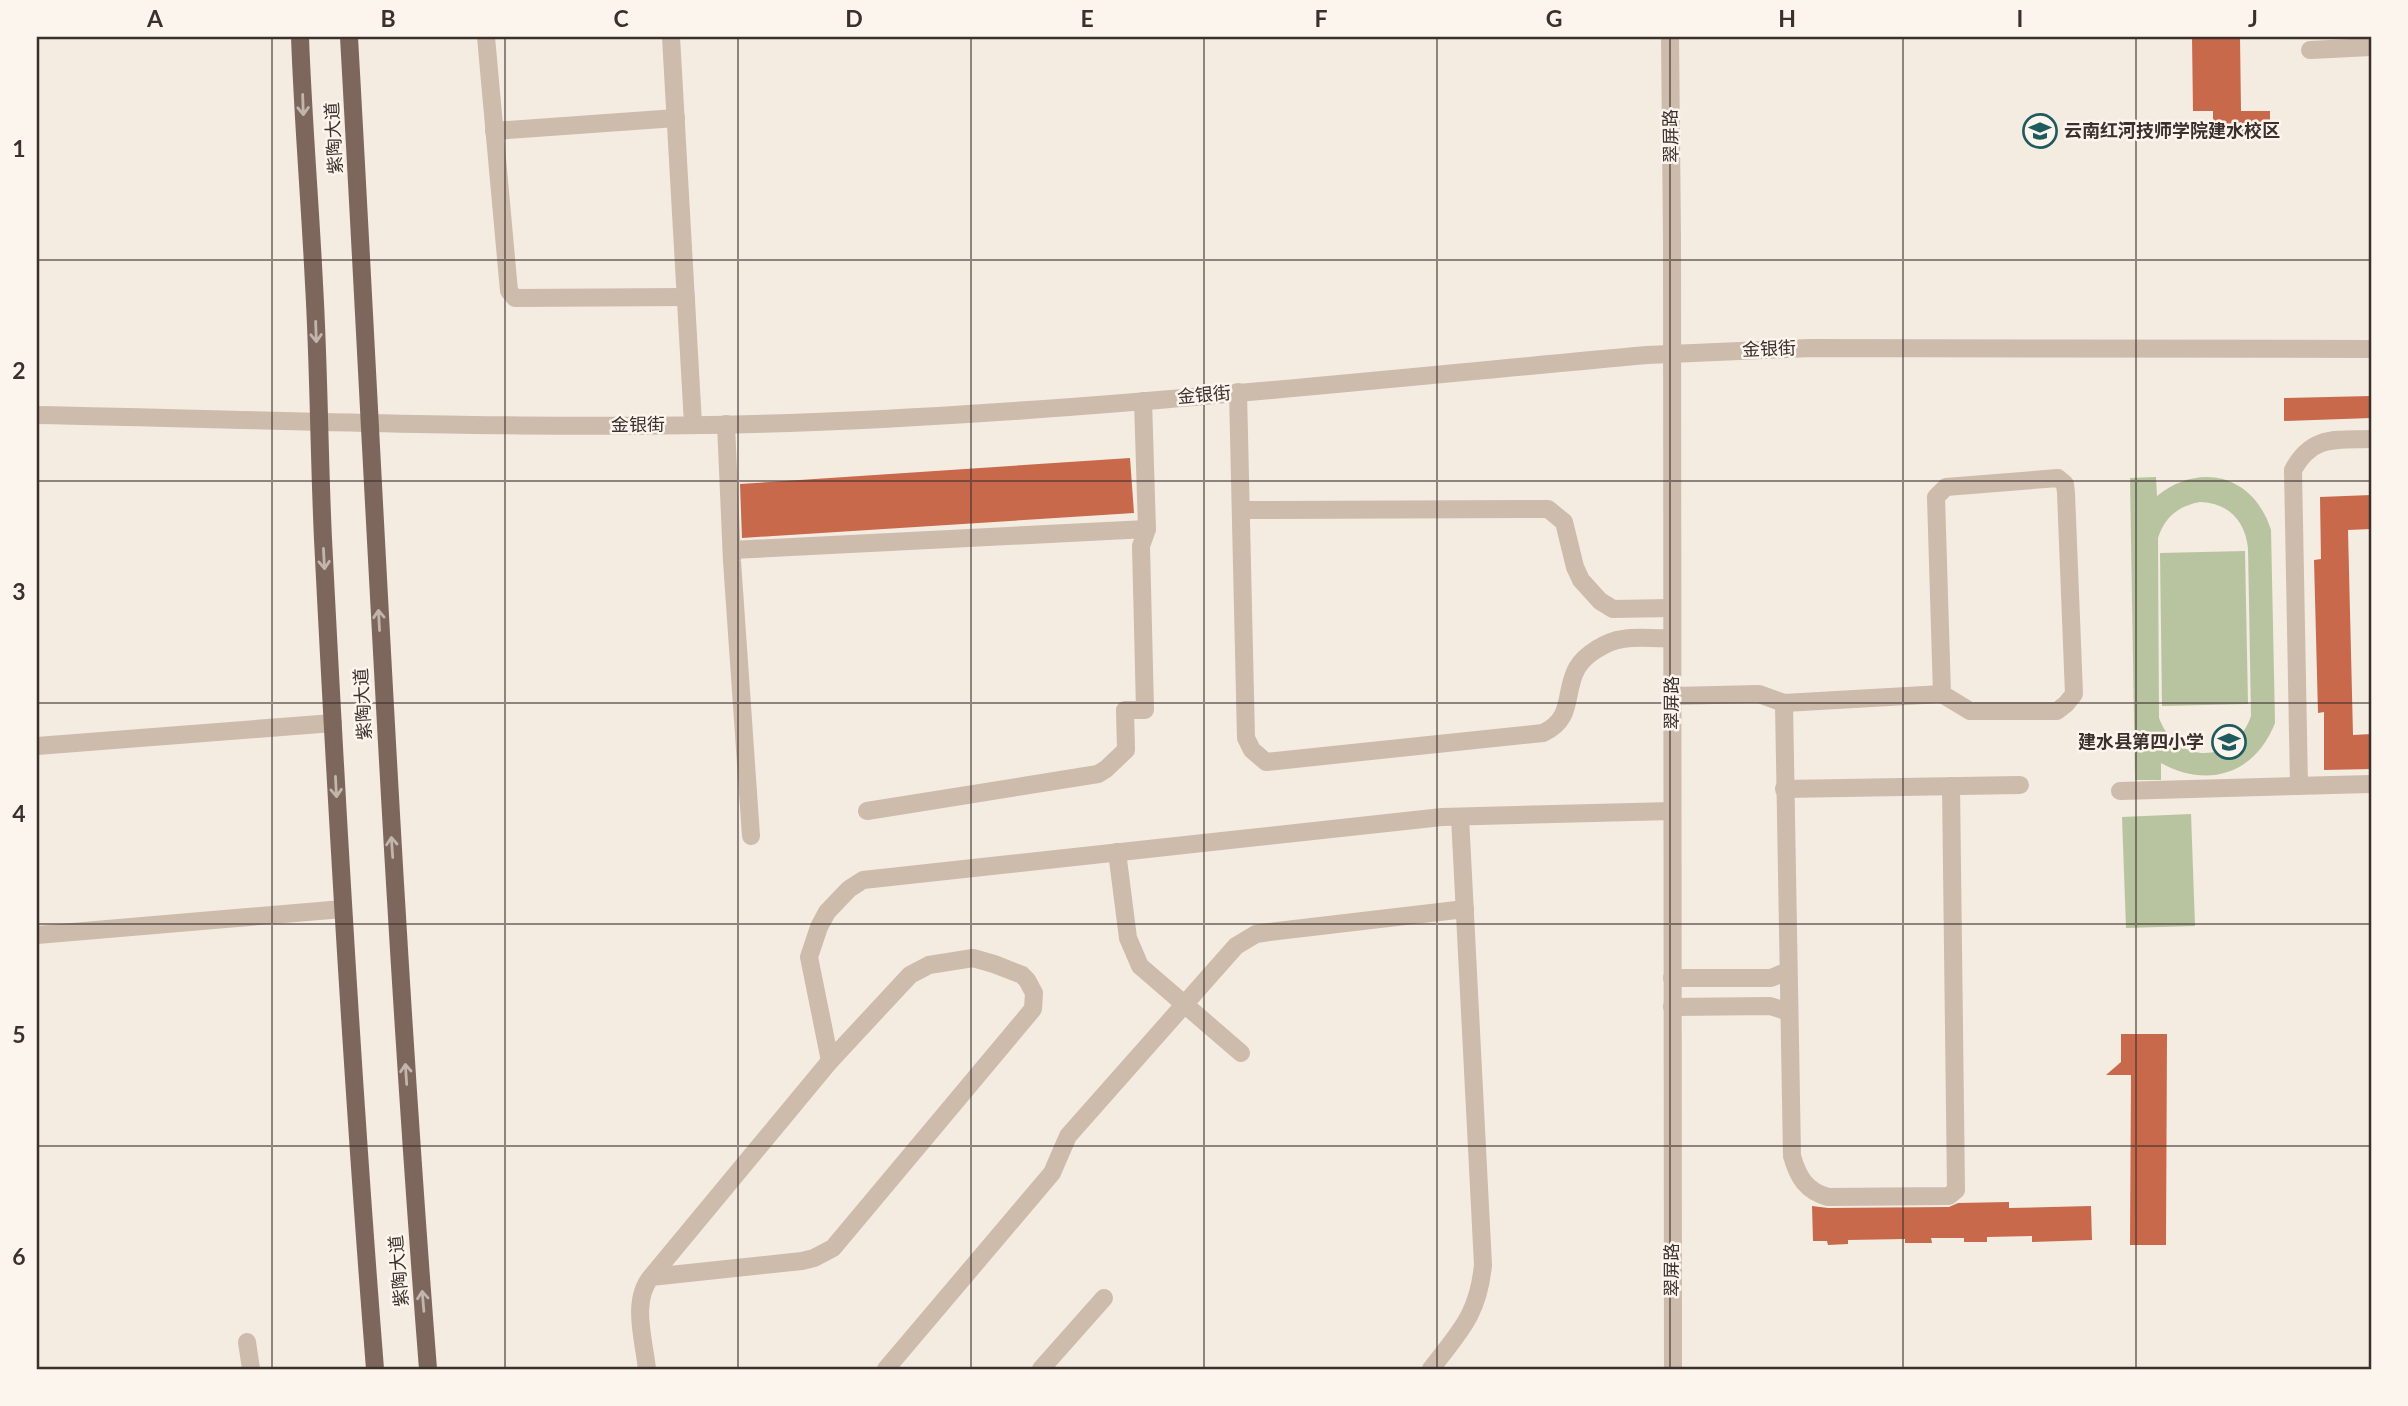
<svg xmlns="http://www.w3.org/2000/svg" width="2408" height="1406" font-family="Lato,'Noto Sans SC',sans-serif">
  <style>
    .green { fill: #b8c4a0; fill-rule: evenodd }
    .building { fill: #c8694b }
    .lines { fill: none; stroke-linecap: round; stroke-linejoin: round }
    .minor { stroke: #cdbbac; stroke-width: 18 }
    .major { stroke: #7d675c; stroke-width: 18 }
    .oneway { stroke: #c2b5ac }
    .grid { fill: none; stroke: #3b302b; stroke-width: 2; stroke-opacity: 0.55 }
    .labels { text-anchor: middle; stroke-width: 5; stroke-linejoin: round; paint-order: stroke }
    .poi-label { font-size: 18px; font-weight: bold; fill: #3b302b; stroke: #fbf5ee; text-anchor: start }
    .street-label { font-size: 18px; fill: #3b302b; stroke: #fbf5ee }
    .neatline { fill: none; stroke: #3b302b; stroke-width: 2.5 }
    .grid-label { font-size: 23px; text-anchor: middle; font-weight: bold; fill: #3b302b }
  </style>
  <rect width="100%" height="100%" fill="#f4ebe1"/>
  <!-- green -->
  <g class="green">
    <path d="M2156,477L2157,496C2201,461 2254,476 2271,530L2275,723C2255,774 2208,789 2161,763V780H2135L2130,478ZM2200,502C2228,503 2245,520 2248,548L2251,716C2235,764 2177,766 2159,718L2158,538C2165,517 2178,506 2200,502Z"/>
    <polygon points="2245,551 2248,704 2162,706 2160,553"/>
    <polygon points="2191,814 2195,926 2126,928 2122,817"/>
  </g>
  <!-- building -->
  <g class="building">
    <polygon points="2192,37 2240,37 2241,111 2270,111 2270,136 2213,136 2213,111 2193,111"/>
    <polygon points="2371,396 2371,418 2284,421 2284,398"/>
    <polygon points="1130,458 1134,513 742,538 740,484"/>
    <polygon points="2371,495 2371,529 2348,530 2353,735 2371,734 2371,769 2324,770 2324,712 2318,713 2314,560 2321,559 2320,497"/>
    <polygon points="2121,1034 2167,1034 2166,1245 2130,1245 2131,1075 2106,1075 2121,1062"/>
    <polygon points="2009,1202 2009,1208 2091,1206 2092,1240 2032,1242 2032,1236 1987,1237 1987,1242 1964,1242 1964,1238 1931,1238 1932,1243 1905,1243 1905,1239 1848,1240 1848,1244 1828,1245 1827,1241 1813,1241 1812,1206 1828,1208 1949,1207 1958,1203"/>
  </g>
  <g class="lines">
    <!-- minor -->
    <g class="minor">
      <polyline points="486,37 509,291 515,298 686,297"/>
      <polyline points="671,37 693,424"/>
      <polyline points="1670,37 1672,240 1673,1369"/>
      <polyline points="2310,50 2371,47"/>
      <polyline points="494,131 676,118"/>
      <path d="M1238,392L1246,738L1252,750L1266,762L1543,733C1575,718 1563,693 1577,668C1585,654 1607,641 1623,639C1638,636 1656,639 1672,638"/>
      <path d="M37,415C296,420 556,432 815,422C1093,411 1370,380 1647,355L1810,348L2371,349"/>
      <polyline points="726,424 732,561 751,836"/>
      <polyline points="1241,510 1548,509 1564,522 1575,567 1581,580 1600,601 1613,609 1672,608"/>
      <polyline points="732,550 1147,529"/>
      <polyline points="1672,696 1759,694 1784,703 1942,694 1970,711 2057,711 2066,704 2074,694 2066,493 2065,484 2058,478 1946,487 1936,497 1942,694"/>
      <path d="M1784,703L1792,1156C1798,1177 1806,1191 1828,1197L1949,1196L1956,1190L1951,786"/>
      <polyline points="37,746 333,723"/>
      <path d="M2299,786L2293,470C2312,435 2335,440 2371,439"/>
      <polyline points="1784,789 2020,785"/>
      <polyline points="2120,791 2371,784"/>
      <polyline points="867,811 1098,774 1106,769 1126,750 1125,710 1145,710 1141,546 1147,529 1143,401"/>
      <polyline points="1117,852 1128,938 1140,966 1241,1053"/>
      <polyline points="37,935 343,909"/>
      <polyline points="1672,978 1771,978 1788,971"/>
      <polyline points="1672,1007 1770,1006 1789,1012"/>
      <polyline points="830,1061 809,957 819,927 827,912 849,889 863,880 1442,817 1672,811"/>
      <polyline points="247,1342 251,1369"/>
      <path d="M647,1369C644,1340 631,1301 651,1277L830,1061L910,975L929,965L973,958L994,964L1022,975L1027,980L1034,993L1033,1009L833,1248L814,1258L802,1261L651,1277"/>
      <polyline points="886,1369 1052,1173 1068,1136 1236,946 1256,934 1269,932 1465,909"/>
      <polyline points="1041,1369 1104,1298"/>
      <path d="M1431,1369C1460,1331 1478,1315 1483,1265L1460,817"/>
    </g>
    <!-- major -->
    <g class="major">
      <path d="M300,37C303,120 310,202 314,284C319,369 319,454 323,539C337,816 353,1093 375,1369"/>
      <path d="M349,37C374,481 393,926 428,1369"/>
    </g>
  </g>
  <!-- one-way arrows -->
  <defs><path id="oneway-shaft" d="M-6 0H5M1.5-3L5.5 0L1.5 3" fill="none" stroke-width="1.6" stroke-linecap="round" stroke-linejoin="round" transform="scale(1.75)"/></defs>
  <g class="oneway">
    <use href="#oneway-shaft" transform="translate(303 105) rotate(88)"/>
    <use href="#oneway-shaft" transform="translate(316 332) rotate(88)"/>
    <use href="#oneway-shaft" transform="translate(324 559) rotate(87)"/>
    <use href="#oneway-shaft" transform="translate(379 620) rotate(-93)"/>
    <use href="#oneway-shaft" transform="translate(336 787) rotate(87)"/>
    <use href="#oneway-shaft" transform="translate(392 847) rotate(-94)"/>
    <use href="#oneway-shaft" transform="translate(406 1074) rotate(-94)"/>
    <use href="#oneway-shaft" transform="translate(423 1301) rotate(-95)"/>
  </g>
  <!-- grid -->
  <path class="grid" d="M272,37V1369M505,37V1369M738,37V1369M971,37V1369M1204,37V1369M1437,37V1369M1670,37V1369M1903,37V1369M2136,37V1369M37,260H2371M37,481H2371M37,703H2371M37,924H2371M37,1146H2371"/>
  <!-- icons -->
  <defs>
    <g id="school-ring" transform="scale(1.75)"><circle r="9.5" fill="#fbf5ee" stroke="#1f5a5e" stroke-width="1.5"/><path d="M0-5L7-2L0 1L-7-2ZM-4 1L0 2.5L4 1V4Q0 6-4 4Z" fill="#1f5a5e"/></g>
  </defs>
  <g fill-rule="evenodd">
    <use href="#school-ring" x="2040" y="131"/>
    <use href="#school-ring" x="2229" y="742"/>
  </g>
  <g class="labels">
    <!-- poi labels -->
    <g class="poi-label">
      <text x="2064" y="137">云南红河技师学院建水校区</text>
      <text x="2204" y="748" text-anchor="end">建水县第四小学</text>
    </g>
    <!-- street labels -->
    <g class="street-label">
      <text transform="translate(1671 136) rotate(-91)" y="6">翠屏路</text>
      <text transform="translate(334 138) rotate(-93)" y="6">紫陶大道</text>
      <text transform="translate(1769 349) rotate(-2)" y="6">金银街</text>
      <text transform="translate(1204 395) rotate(-5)" y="6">金银街</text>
      <text x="638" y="431">金银街</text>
      <text transform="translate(1672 703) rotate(-90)" y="6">翠屏路</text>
      <text transform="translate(363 704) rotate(-93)" y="6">紫陶大道</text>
      <text transform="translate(1672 1270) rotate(-90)" y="6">翠屏路</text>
      <text transform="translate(399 1271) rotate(-95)" y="6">紫陶大道</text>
    </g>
  </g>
  <!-- border -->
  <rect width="2408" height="1406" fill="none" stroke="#fbf5ee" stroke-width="77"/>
  <rect x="38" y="38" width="2332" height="1330" class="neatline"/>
  <g class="grid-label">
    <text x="155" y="27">A</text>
    <text x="388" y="27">B</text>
    <text x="621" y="27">C</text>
    <text x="854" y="27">D</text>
    <text x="1087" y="27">E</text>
    <text x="1321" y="27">F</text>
    <text x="1554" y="27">G</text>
    <text x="1787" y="27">H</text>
    <text x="2020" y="27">I</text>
    <text x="2253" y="27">J</text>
    <text x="19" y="157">1</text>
    <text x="19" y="379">2</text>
    <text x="19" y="600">3</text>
    <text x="19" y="822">4</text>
    <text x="19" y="1043">5</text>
    <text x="19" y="1265">6</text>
  </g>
</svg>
